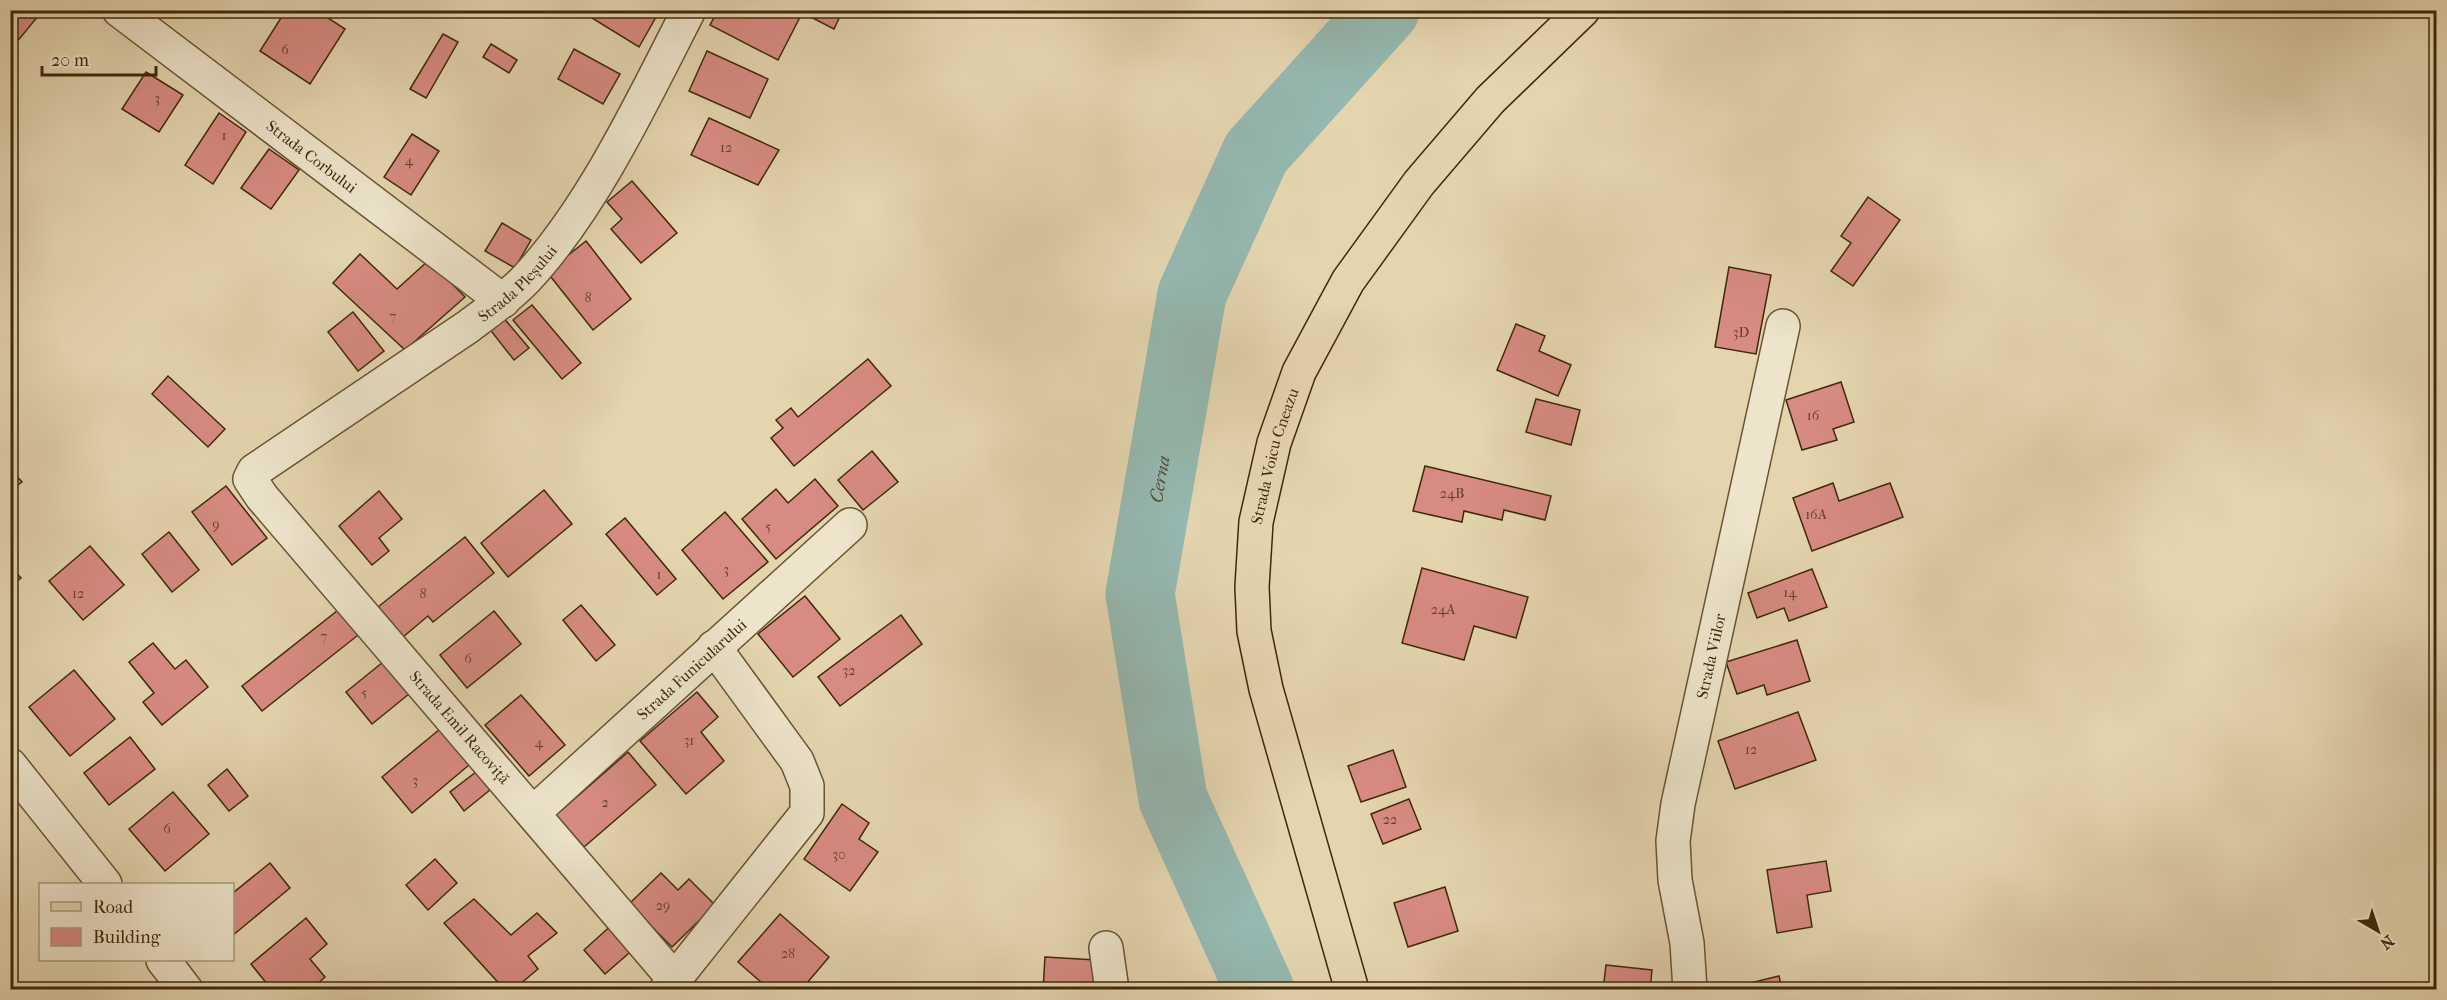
<svg xmlns="http://www.w3.org/2000/svg" width="2447" height="1000" font-family="'IM FELL French Canon',serif">
  <style>
    .lines { fill: none; stroke-linecap: round; stroke-linejoin: round }
    .river { stroke: #95b8b0; stroke-width: 69 }
    .building { fill: #d88b83; stroke: #3f2909; stroke-width: 1.5 }
    .minor-casing { stroke: #685432; stroke-width: 36 }
    .major-casing { stroke: #3f2909; stroke-width: 36 }
    .minor { stroke: #ede4cb; stroke-width: 33 }
    .major { stroke: #e4d5af; stroke-width: 33 }
    .labels { text-anchor: middle; stroke-width: 6; stroke-linejoin: round; paint-order: stroke }
    .number-label { font-size: 14px; fill: #654228 }
    .street-label { font-size: 16px; fill: #3f2909; stroke: #ede4cb }
    .water-label { font-size: 18px; font-style: italic; fill: #544d33; stroke: #ede4cb }
  </style>
  <rect width="100%" height="100%" fill="#e4d5af"/>
  <filter id="stains"><feTurbulence type="fractalNoise" baseFrequency=".00333" numOctaves="4"/><feColorMatrix values="0 0 0 0 .2 0 0 0 0 .09 0 0 0 0 .02 0 0 0 .5 -.17"/></filter>
  <radialGradient id="worn" r=".72"><stop offset=".6" stop-color="#630" stop-opacity="0"/><stop offset="1" stop-color="#630" stop-opacity=".3"/></radialGradient>
  <g class="lines">
    <!-- river -->
    <path class="river" id="s1" d="M1260,990L1173,799L1140,594L1192,294L1256,153L1385,10"/>
  </g>
  <!-- building -->
  <g class="building">
    <polygon points="10,10 43,10 16,43 10,38"/>
    <polygon points="286,10 316,10 345,29 310,84 260,51"/>
    <polygon points="579,10 660,10 639,47"/>
    <polygon points="718,10 787,10 800,17 778,60 710,25"/>
    <polygon points="797,10 843,10 834,29"/>
    <polygon points="443,34 458,42 426,98 410,89"/>
    <polygon points="491,44 517,60 509,73 483,57"/>
    <polygon points="574,49 620,74 603,104 558,79"/>
    <polygon points="707,51 768,79 750,118 689,91"/>
    <polygon points="146,72 183,95 159,132 122,109"/>
    <polygon points="219,113 246,132 213,184 185,165"/>
    <polygon points="709,118 779,150 758,185 691,155"/>
    <polygon points="412,134 439,151 411,195 384,177"/>
    <polygon points="269,149 299,170 271,209 241,188"/>
    <polygon points="632,181 677,233 641,263 611,229 622,219 607,202"/>
    <polygon points="1868,197 1900,220 1853,286 1831,271 1851,243 1841,236"/>
    <polygon points="502,223 531,240 515,268 485,251"/>
    <polygon points="586,241 631,299 593,330 547,272"/>
    <polygon points="360,254 397,289 429,260 465,297 405,350 333,283"/>
    <polygon points="1729,267 1771,275 1756,354 1715,347"/>
    <polygon points="532,305 581,363 562,379 513,320"/>
    <polygon points="353,312 384,351 358,371 328,332"/>
    <polygon points="502,316 529,348 514,360 488,327"/>
    <polygon points="1516,324 1545,336 1539,351 1571,365 1558,396 1497,370"/>
    <polygon points="868,359 891,386 794,466 771,438 783,428 776,420 791,408 798,417"/>
    <polygon points="168,376 225,429 208,447 152,394"/>
    <polygon points="1841,382 1854,422 1833,429 1837,440 1802,450 1786,400"/>
    <polygon points="1536,399 1580,410 1571,445 1526,432"/>
    <polygon points="872,451 898,482 863,510 838,480"/>
    <polygon points="1425,466 1551,496 1545,520 1504,510 1502,520 1464,511 1462,522 1413,511"/>
    <polygon points="10,469 22,482 10,491"/>
    <polygon points="815,479 838,506 776,559 742,519 776,489 788,503"/>
    <polygon points="1833,483 1839,501 1890,483 1903,517 1812,551 1793,498"/>
    <polygon points="226,486 267,538 232,565 192,512"/>
    <polygon points="544,490 572,524 508,577 481,543"/>
    <polygon points="379,491 402,519 379,538 389,551 372,565 339,526"/>
    <polygon points="725,512 768,562 723,599 682,550"/>
    <polygon points="625,518 676,579 657,595 606,534"/>
    <polygon points="169,532 199,570 172,592 142,554"/>
    <polygon points="465,537 494,573 433,622 428,616 403,637 378,607"/>
    <polygon points="90,546 124,585 83,620 49,581"/>
    <polygon points="10,566 21,578 10,587"/>
    <polygon points="1422,568 1528,597 1516,638 1474,626 1464,660 1402,643"/>
    <polygon points="1812,569 1827,607 1789,621 1784,608 1757,618 1748,593"/>
    <polygon points="805,596 840,639 793,677 758,634"/>
    <polygon points="581,605 615,645 596,661 563,620"/>
    <polygon points="342,607 362,632 262,711 242,686"/>
    <polygon points="494,611 521,644 467,688 440,655"/>
    <polygon points="901,615 922,644 840,706 818,677"/>
    <polygon points="1797,640 1810,681 1767,695 1764,685 1737,694 1726,662"/>
    <polygon points="153,643 175,669 186,660 208,687 162,725 143,702 154,693 129,662"/>
    <polygon points="383,662 409,694 372,724 346,692"/>
    <polygon points="74,670 115,719 70,756 29,707"/>
    <polygon points="697,692 718,717 701,732 724,761 686,794 640,741"/>
    <polygon points="521,695 565,745 529,776 485,725"/>
    <polygon points="1798,712 1816,760 1735,789 1718,741"/>
    <polygon points="440,729 469,765 412,813 382,777"/>
    <polygon points="130,737 155,769 109,805 84,773"/>
    <polygon points="1393,750 1406,787 1361,802 1348,766"/>
    <polygon points="628,752 656,785 584,847 556,815"/>
    <polygon points="227,769 248,796 229,811 208,785"/>
    <polygon points="476,772 490,790 464,811 450,792"/>
    <polygon points="173,792 209,834 165,871 129,829"/>
    <polygon points="1409,799 1421,829 1383,844 1371,814"/>
    <polygon points="842,804 869,823 859,839 878,852 850,891 804,859"/>
    <polygon points="435,859 457,883 428,910 406,885"/>
    <polygon points="1826,861 1831,891 1807,895 1812,927 1777,933 1767,870"/>
    <polygon points="270,863 290,888 232,936 232,891 234,892"/>
    <polygon points="661,873 678,890 689,879 715,905 672,947 629,904"/>
    <polygon points="1445,887 1458,931 1408,947 1394,903"/>
    <polygon points="474,899 511,935 537,913 557,933 528,956 538,969 513,990 505,990 444,923"/>
    <polygon points="780,914 829,957 801,990 770,990 738,962"/>
    <polygon points="306,918 327,944 310,959 325,977 311,990 272,990 251,964"/>
    <polygon points="615,922 636,947 605,974 584,950"/>
    <polygon points="1045,957 1096,960 1095,990 1043,990"/>
    <polygon points="1606,965 1652,970 1650,990 1603,990"/>
    <polygon points="1779,976 1782,990 1744,990 1742,985"/>
  </g>
  <g class="lines">
    <!-- minor casing -->
    <g class="minor-casing">
      <g id="minor">
        <path id="s2" d="M119,10L503,301"/>
        <polyline points="10,765 105,884"/>
        <path id="s3" d="M533,813L850,525"/>
        <polyline points="1106,948 1112,990"/>
        <polyline points="163,960 186,990"/>
        <path id="s4" d="M675,980L262,497L250,479L254,471L469,326C489,311 509,297 526,279C593,207 644,98 689,10"/>
        <polyline points="666,990 807,813 807,786 797,761 714,647"/>
        <path id="s5" d="M1690,990L1687,943L1675,880L1673,841L1678,804L1783,326"/>
      </g>
    </g>
    <!-- major casing -->
    <g class="major-casing">
      <g id="major">
        <path id="s6" d="M1352,990L1266,689L1254,631L1252,587L1256,522L1274,443L1299,372L1348,281L1419,183L1490,100L1583,10"/>
      </g>
    </g>
    <!-- minor -->
    <use href="#minor" class="minor"/>
    <!-- major -->
    <use href="#major" class="major"/>
  </g>
  <g class="labels">
    <!-- number labels -->
    <g class="number-label">
      <text x="285" y="54">6</text>
      <text x="157" y="103">3</text>
      <text x="224" y="140">1</text>
      <text x="726" y="152">12</text>
      <text x="409" y="165">4</text>
      <text x="588" y="302">8</text>
      <text x="393" y="321">7</text>
      <text x="1741" y="337">3D</text>
      <text x="1813" y="420">16</text>
      <text x="1452" y="498">24B</text>
      <text x="1816" y="519">16A</text>
      <text x="216" y="529">9</text>
      <text x="768" y="531">5</text>
      <text x="726" y="574">3</text>
      <text x="659" y="579">1</text>
      <text x="1790" y="597">14</text>
      <text x="78" y="598">12</text>
      <text x="423" y="598">8</text>
      <text x="1443" y="614">24A</text>
      <text x="324" y="641">7</text>
      <text x="468" y="663">6</text>
      <text x="849" y="675">32</text>
      <text x="364" y="697">5</text>
      <text x="689" y="745">31</text>
      <text x="539" y="747">4</text>
      <text x="1751" y="754">12</text>
      <text x="415" y="785">3</text>
      <text x="605" y="807">2</text>
      <text x="1390" y="824">22</text>
      <text x="167" y="833">6</text>
      <text x="839" y="859">30</text>
      <text x="663" y="910">29</text>
      <text x="788" y="958">28</text>
    </g>
    <!-- street labels -->
    <g class="street-label">
      <text dy="6" stroke="none"><textPath href="#s2" startOffset="242">Strada Corbului</textPath></text>
      <text dy="6" stroke="none"><textPath href="#s4" startOffset="990">Strada Pleșului</textPath></text>
      <text dy="6" stroke="none"><textPath href="#s6" startOffset="550">Strada Voicu Cneazu</textPath></text>
      <text dy="6" stroke="none"><textPath href="#s5" startOffset="339">Strada Viilor</textPath></text>
      <text dy="6" stroke="none"><textPath href="#s3" startOffset="214">Strada Funicularului</textPath></text>
      <text transform="translate(460 727) rotate(49)" y="6">Strada Emil Racoviță</text>
    </g>
    <!-- water labels -->
    <g class="water-label">
      <text dy="6" stroke="none"><textPath href="#s1" startOffset="534">Cerna</textPath></text>
    </g>
  </g>
  <!-- margin -->
  <rect width="2447" height="1000" fill="none" stroke="#e4d5af" stroke-width="36"/>
  <rect x="12" y="12" width="2423" height="976" fill="none" stroke="#3f2909" stroke-width="3"/>
  <rect x="18" y="18" width="2411" height="964" fill="none" stroke="#3f2909" stroke-width="1.5"/>
  <!-- legend -->
  <rect x="39" y="883" width="195" height="78" fill="#ede4cb" stroke="#a7997d" stroke-width="1.5"/>
  <rect x="51" y="902" width="30" height="9" fill="#e4d5af" stroke="#a7997d" stroke-width="1.5"/>
  <text x="93" y="913" font-size="18" fill="#3f2909">Road</text>
  <rect x="51" y="928" width="30" height="18" fill="#d88b83" stroke="#a7997d" stroke-width="1.5"/>
  <text x="93" y="943" font-size="18" fill="#3f2909">Building</text>
  <!-- north arrow -->
  <g transform="translate(2378 931) rotate(141)" stroke="#ede4cb" stroke-width="4.5" paint-order="stroke">
  <path d="M0-4.5L10 22L0 15L-10 22Z" fill="#3f2909"/>
  <text y="-9" font-size="16" font-weight="bold" text-anchor="middle" fill="#3f2909">N</text>
  </g>
  <!-- scale -->
  <path d="M42 66v9h114v-9" fill="none" stroke="#3f2909" stroke-width="3"/>
  <text x="51" y="66" font-size="18" fill="#3f2909" stroke="#ede4cb" stroke-width="4.5" paint-order="stroke">20 m</text>
  <rect width="100%" height="100%" filter="url(#stains)"/>
  <rect width="100%" height="100%" fill="url(#worn)"/>
</svg>
